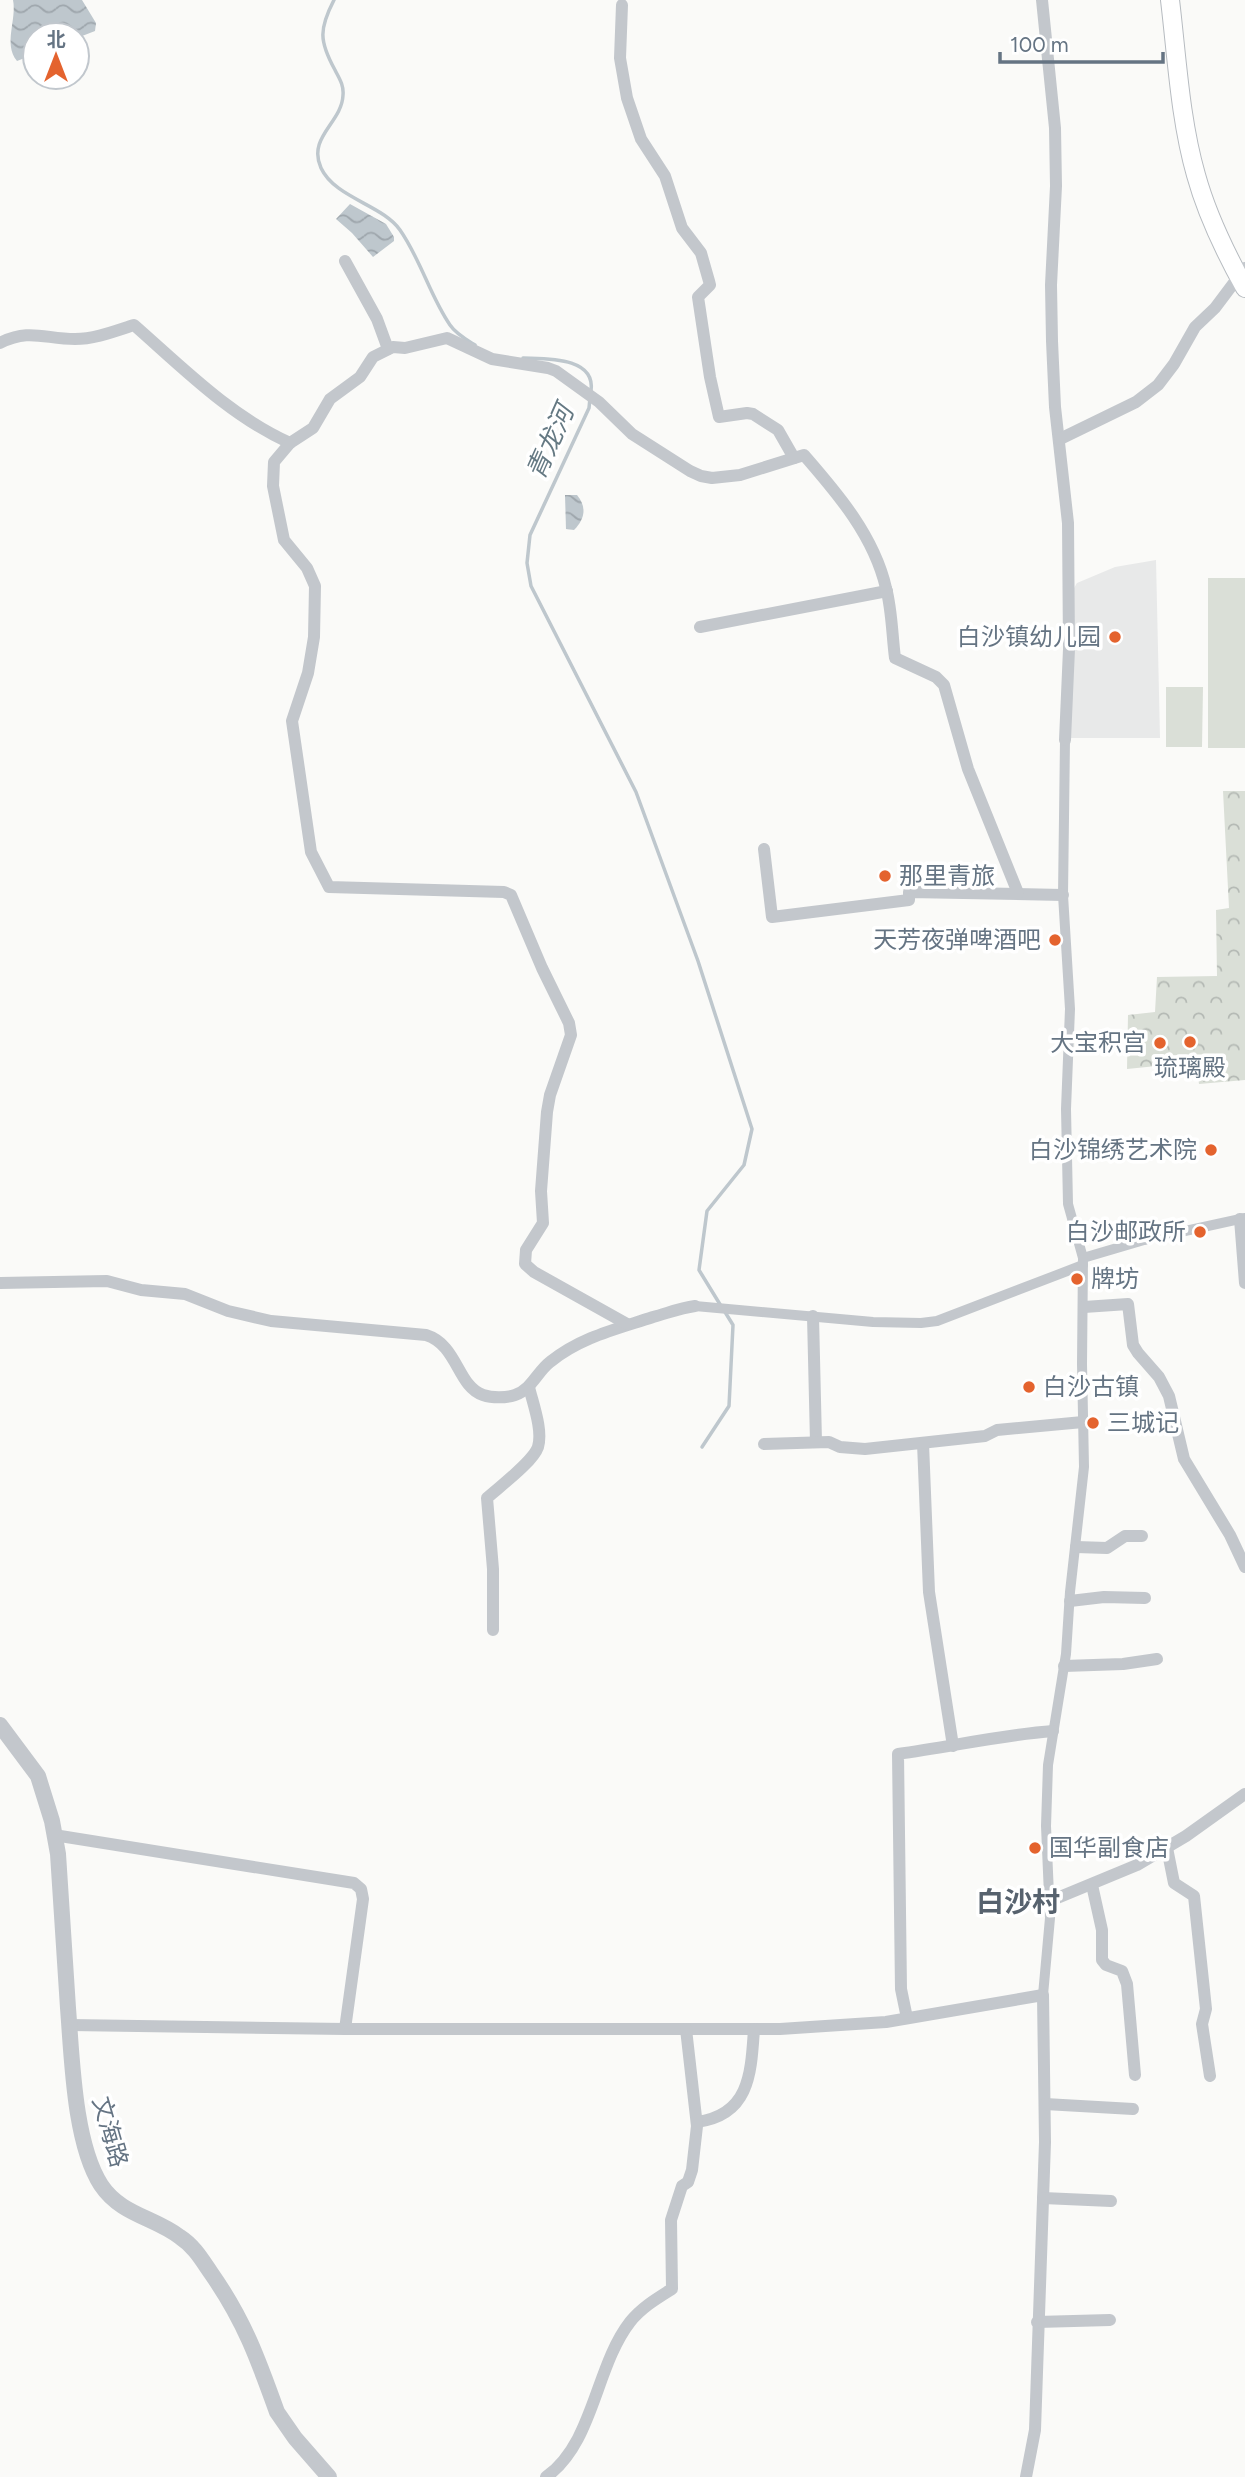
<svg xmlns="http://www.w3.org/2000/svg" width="1245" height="2477" font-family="Figtree,'Noto Sans SC',sans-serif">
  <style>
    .built { fill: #e8e9e9 }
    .park { fill: url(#park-crowns) }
    .garden { fill: #dadfd7 }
    .water { fill: url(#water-waves) }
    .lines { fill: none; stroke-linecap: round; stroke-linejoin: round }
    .stream { stroke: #bec7cd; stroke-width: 3.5 }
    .secondary-casing { stroke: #b6bbc0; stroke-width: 20 }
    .pedestrian { stroke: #c3c7cc; stroke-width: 10 }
    .minor { stroke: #c3c7cc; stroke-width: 12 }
    .tertiary { stroke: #c3c7cc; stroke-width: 16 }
    .secondary { stroke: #fff; stroke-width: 18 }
    .poi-dot { fill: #e4632e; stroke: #fff; stroke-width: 2.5 }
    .labels { text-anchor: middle; stroke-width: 7; stroke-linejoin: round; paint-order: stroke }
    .poi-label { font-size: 24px; fill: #657483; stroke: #fff; text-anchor: end }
    .street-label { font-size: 24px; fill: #657483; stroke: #fff }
    .water-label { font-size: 26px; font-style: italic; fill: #657983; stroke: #fff }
    .quarter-label { font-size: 28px; font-weight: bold; fill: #57626e; stroke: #fff }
  </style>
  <defs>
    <pattern id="park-crowns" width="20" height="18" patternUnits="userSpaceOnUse" patternTransform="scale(1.75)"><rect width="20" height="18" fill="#dadfd7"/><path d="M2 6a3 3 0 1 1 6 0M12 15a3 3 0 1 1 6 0" fill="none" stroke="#b4b9b4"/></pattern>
    <pattern id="water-waves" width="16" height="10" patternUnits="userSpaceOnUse" patternTransform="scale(1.75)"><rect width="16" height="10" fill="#bec7cd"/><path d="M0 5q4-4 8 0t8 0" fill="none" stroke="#9ea6ac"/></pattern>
  </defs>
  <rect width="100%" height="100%" fill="#fafaf8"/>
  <!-- built -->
  <polygon class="built" points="1156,560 1160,738 1068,738 1071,593 1077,583 1115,567"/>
  <!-- park -->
  <polygon class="park" points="1223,791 1245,791 1245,1080 1199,1084 1196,1062 1127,1069 1128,1015 1155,1012 1157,977 1217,976 1216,910 1229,908"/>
  <!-- garden -->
  <g class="garden">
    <rect x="1208" y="578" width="37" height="170"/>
    <polygon points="1166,687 1203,687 1202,747 1166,747"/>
  </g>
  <!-- water -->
  <g class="water">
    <path d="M13,0H82L96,23L95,31L77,38V35H35V54L17,61C3,44 17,20 13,0Z"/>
    <polygon points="350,204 386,224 394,237 394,241 373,257 352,233 336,219"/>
    <path d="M565,495H577C587,507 585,519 574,530L566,529Z"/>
  </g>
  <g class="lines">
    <!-- stream -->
    <g class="stream">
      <path d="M334,0C319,29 319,41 335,70C339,78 344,85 343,95C342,123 307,137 321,168C335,198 383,205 400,230C421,260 430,296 450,325C456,334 467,340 475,345"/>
      <path d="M523,358C544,359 596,356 591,391"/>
      <polyline points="590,398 589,408 530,535 527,563 531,586 636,792 698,961 752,1129 744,1165 707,1211 699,1270 721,1306"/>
      <polyline points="702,1447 729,1406 733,1325 725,1312"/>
    </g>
    <!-- secondary casing -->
    <g class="secondary-casing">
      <path id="secondary" d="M1170,0C1177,58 1180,119 1196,175C1207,215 1225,252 1245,288"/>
    </g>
    <!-- pedestrian -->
    <g class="pedestrian">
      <polyline points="1083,1258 1144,1240 1245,1218"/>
      <polyline points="695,1306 873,1322 921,1323 937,1321 1083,1265"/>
      <polyline points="1043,1995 1050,1918 1046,1826 1048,1765 1066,1654 1070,1592 1084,1467 1082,1364 1083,1258 1068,1204 1066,1109 1070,1009 1063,895 1065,740"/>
    </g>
    <!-- minor -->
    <g class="minor">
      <polyline points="1042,0 1055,128 1056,186 1051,285 1052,341 1055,407 1068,523 1069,649 1065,740"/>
      <polyline points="622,5 620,58 627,98 641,139 665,176 682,228 701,253 709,281 710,285 698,297 710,377 719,417 747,413 753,414 778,430 794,458"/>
      <polyline points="345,261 377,319 388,349"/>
      <path d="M0,343C29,328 45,339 75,339C95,339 115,331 134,325C183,368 230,416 290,443"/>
      <polyline points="1060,439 1136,402 1158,385 1174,364 1195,327 1215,308 1245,268"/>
      <polyline points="700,627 887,591"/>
      <polyline points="764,849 772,917 909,900 909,892 1063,895"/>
      <polyline points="1240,1219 1245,1283"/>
      <path d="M0,1283L107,1281L141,1290L185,1294L228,1311L271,1321L426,1335C458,1345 457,1386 483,1395C492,1398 506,1398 515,1395C532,1389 537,1372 550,1362C581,1337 617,1329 653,1317C668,1313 680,1308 695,1306"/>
      <polyline points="1084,1307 1128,1304 1133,1345 1138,1353 1159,1377 1169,1396 1184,1459 1230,1535 1245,1567"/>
      <polyline points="813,1316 816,1442"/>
      <path d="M627,1324L534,1272L525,1264L526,1250L543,1223L541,1191L547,1112L550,1095L571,1035L569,1023L542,968L511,895L504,892L329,887L311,852L292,721L308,673L314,637L315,586L307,568L284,540L273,486L274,462L290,443L313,428L330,399L360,377L373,357L393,347L405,348L447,338L492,359L548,368L556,371L599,402L632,434L690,471L701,476L712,478L740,475L804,455C838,494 874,536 886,588C892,610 892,635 895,658L936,677L944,685L968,769L1018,893"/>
      <polyline points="923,1443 929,1592 953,1746"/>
      <polyline points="764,1444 829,1442 840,1447 865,1449 985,1436 997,1430 1083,1422"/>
      <polyline points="1076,1547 1107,1548 1125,1536 1142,1536"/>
      <polyline points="1070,1601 1104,1597 1145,1598"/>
      <path d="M493,1630V1569L487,1498C499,1487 533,1462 538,1447C543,1430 533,1404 529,1387"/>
      <polyline points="1064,1666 1123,1664 1157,1659"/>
      <polyline points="54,1835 354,1883 361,1889 363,1899 345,2029"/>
      <polyline points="1167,1848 1174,1883 1194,1896 1206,2009 1202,2024 1210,2076"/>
      <polyline points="1092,1885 1102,1930 1102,1960 1106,1965 1122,1971 1127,1984 1135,2075"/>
      <polyline points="1050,1901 1137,1865 1186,1836 1245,1794"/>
      <path d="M907,2018L901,1989L898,1754C950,1747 1000,1735 1053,1731"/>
      <polyline points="70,2025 345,2029 780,2029 886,2022 1043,1995 1045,2142 1035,2430 1026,2477"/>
      <polyline points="1045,2104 1133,2109"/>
      <path d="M697,2122C750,2115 751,2073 754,2029"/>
      <polyline points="1043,2198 1111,2201"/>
      <polyline points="1037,2322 1110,2320"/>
      <path d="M546,2477C594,2443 595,2367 630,2322C641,2308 656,2299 672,2289L671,2220L682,2186L688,2182L692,2170L697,2126L686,2029"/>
    </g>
    <!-- tertiary -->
    <path class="tertiary" d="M0,1725L38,1776L52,1821L58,1854C61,1905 65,1957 68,2008C72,2058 74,2143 101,2185C121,2215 154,2217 180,2237C194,2246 202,2260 211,2273C244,2320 258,2359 277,2412L295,2438L329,2477"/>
    <!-- secondary -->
    <use href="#secondary" class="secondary"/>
  </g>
  <!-- markers -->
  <g class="poi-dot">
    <circle cx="1115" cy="637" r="7"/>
    <circle cx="885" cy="876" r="7"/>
    <circle cx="1055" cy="940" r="7"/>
    <circle cx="1190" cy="1042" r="7"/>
    <circle cx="1160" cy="1043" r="7"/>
    <circle cx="1211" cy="1150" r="7"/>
    <circle cx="1200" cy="1232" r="7"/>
    <circle cx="1077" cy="1279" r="7"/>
    <circle cx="1029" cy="1387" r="7"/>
    <circle cx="1093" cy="1423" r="7"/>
    <circle cx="1035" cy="1848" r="7"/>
  </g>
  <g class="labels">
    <!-- poi labels -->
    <g class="poi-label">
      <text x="1101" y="645">白沙镇幼儿园</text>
      <text x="899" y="884" text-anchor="start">那里青旅</text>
      <text x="1041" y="948">天芳夜弹啤酒吧</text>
      <text x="1146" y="1051">大宝积宫</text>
      <text x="1190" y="1076" text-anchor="middle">琉璃殿</text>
      <text x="1197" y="1158">白沙锦绣艺术院</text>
      <text x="1186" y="1240">白沙邮政所</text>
      <text x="1091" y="1287" text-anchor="start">牌坊</text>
      <text x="1043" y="1395" text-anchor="start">白沙古镇</text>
      <text x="1107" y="1431" text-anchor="start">三城记</text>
      <text x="1049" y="1856" text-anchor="start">国华副食店</text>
    </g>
    <!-- street labels -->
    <g class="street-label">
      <text transform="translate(110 2132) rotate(74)" y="8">文海路</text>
    </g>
    <!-- water labels -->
    <g class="water-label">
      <text transform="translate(550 442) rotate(-66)" y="9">青龙河</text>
    </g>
    <!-- quarter labels -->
    <g class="quarter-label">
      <text x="1018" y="1912">白沙村</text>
    </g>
  </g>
  <!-- north arrow -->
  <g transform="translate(56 56)"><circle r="33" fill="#ffffff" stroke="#c1c7cd" stroke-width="2"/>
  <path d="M0-5L12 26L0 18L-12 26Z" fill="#e4632e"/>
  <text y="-10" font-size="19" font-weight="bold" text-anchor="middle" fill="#657483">北</text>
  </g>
  <!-- scale -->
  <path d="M1000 52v10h163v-10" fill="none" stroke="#657483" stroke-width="3.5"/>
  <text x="1010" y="52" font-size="21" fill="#657483" stroke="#ffffff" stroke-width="5" paint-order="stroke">100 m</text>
</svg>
